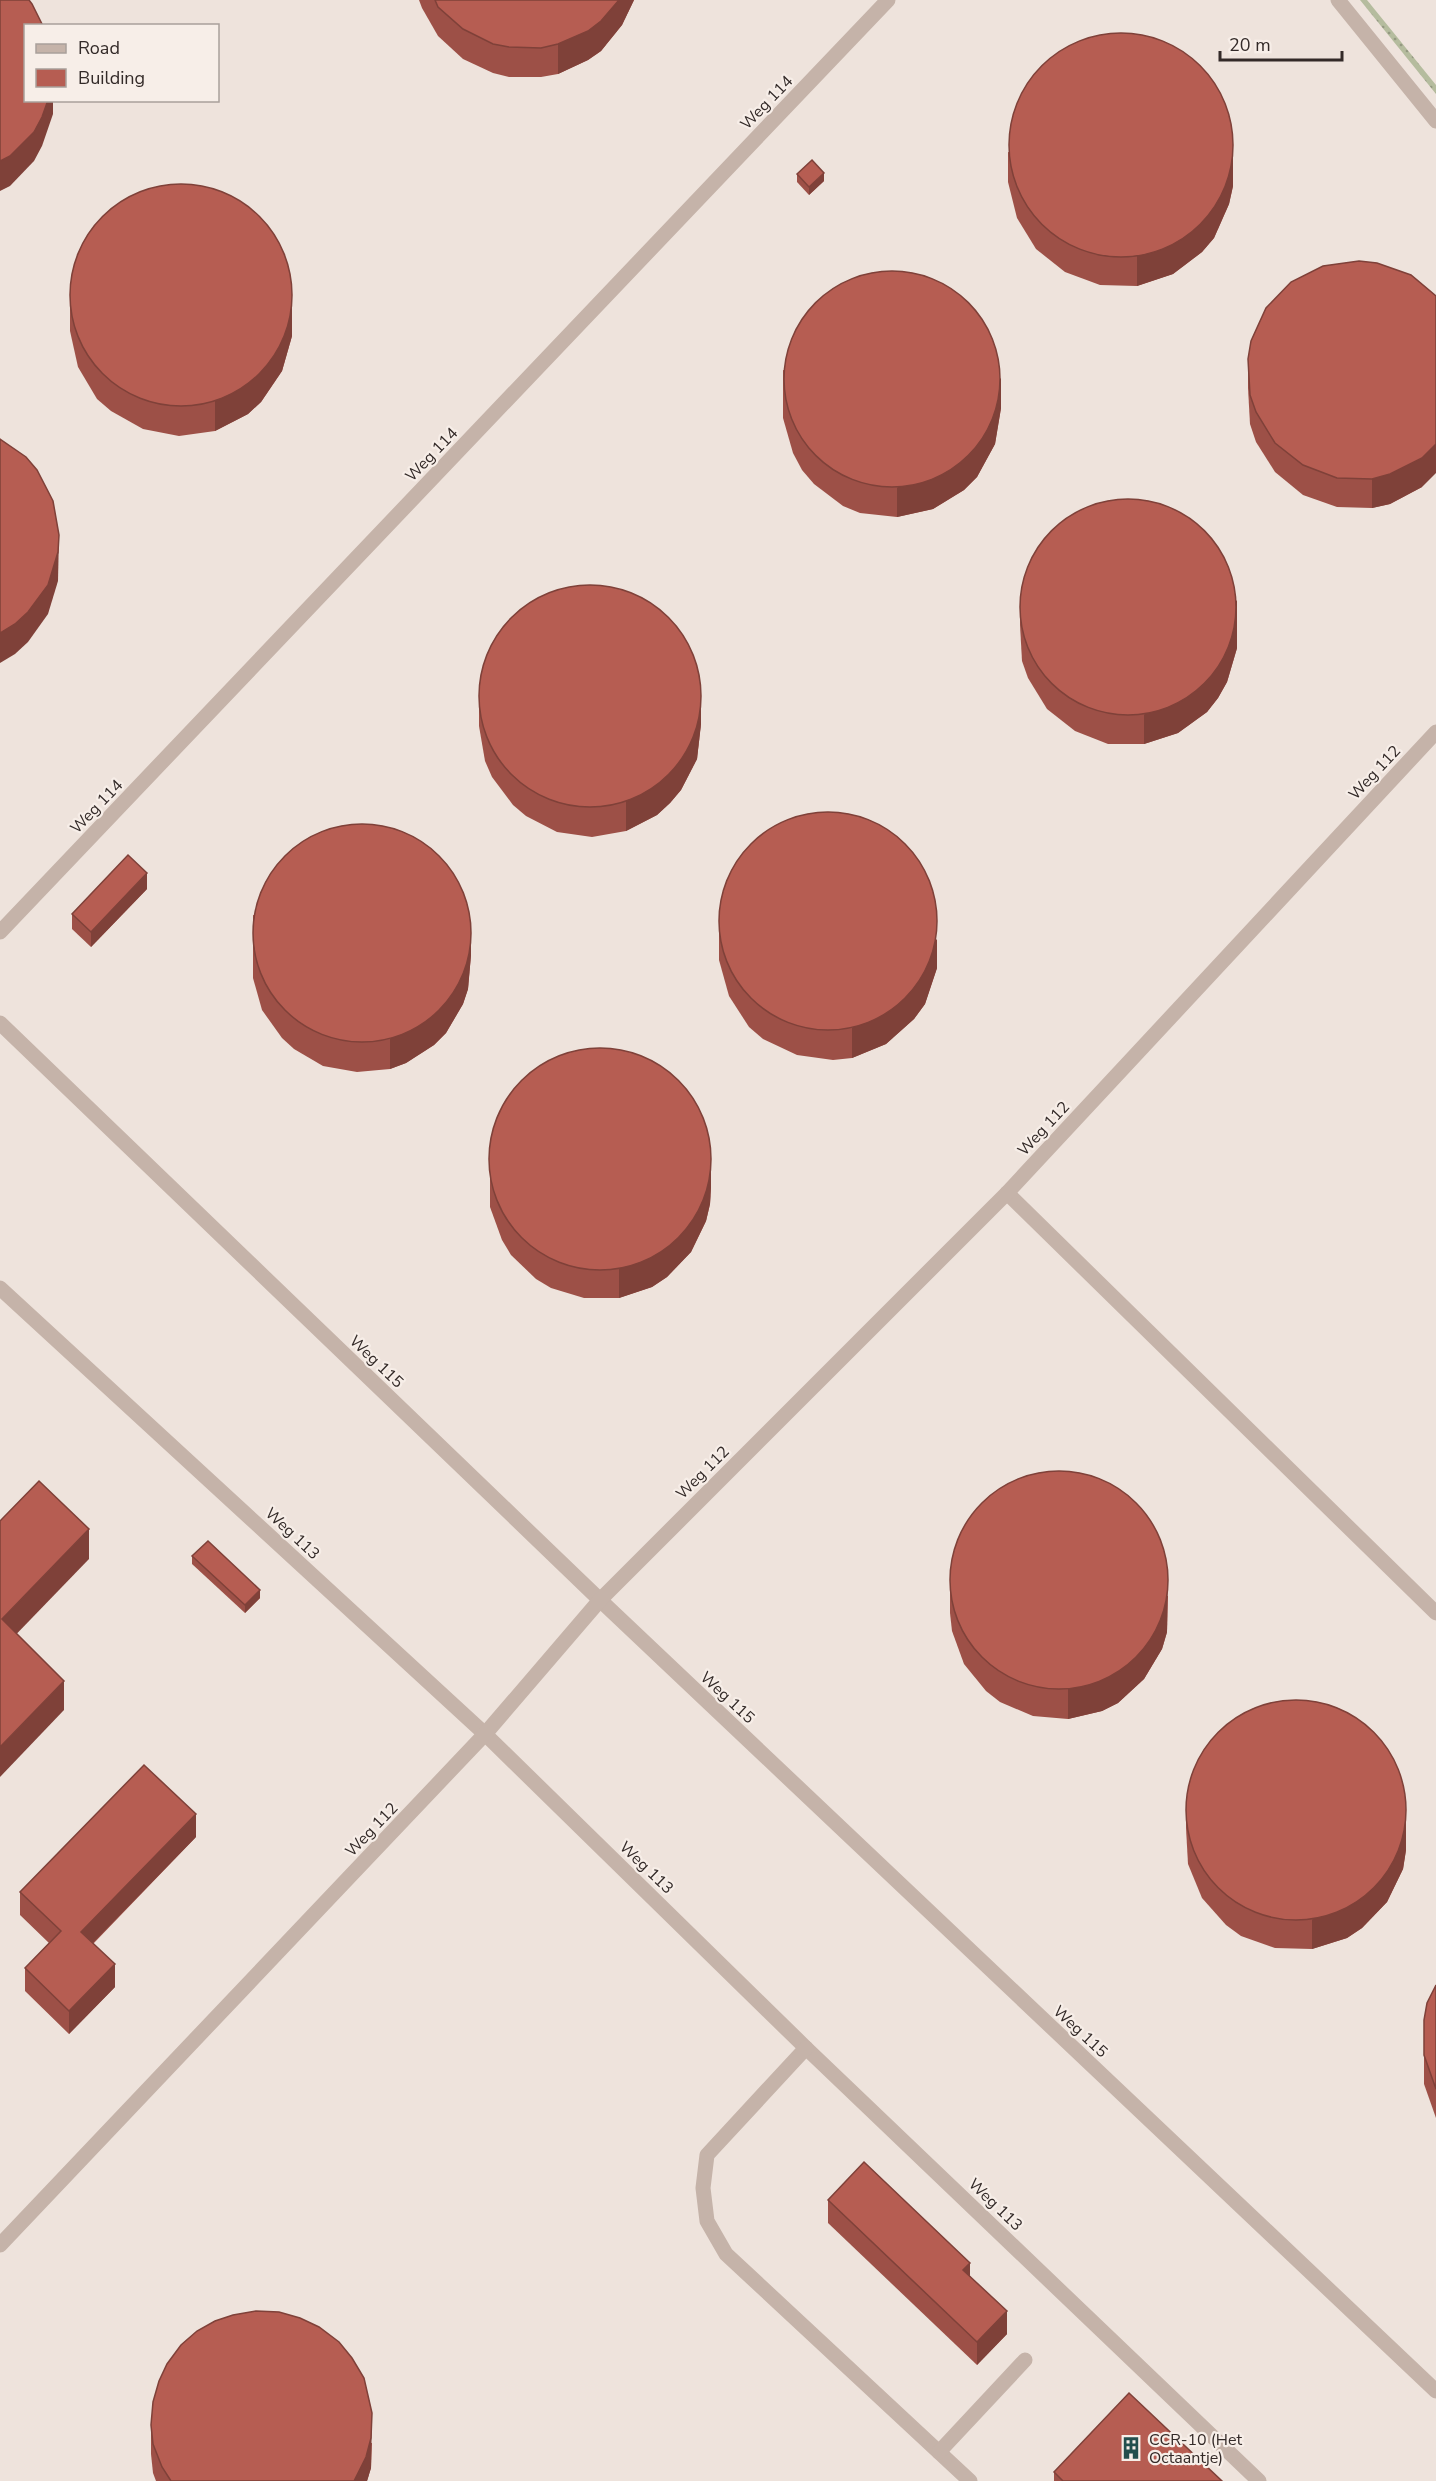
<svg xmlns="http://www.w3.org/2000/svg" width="1436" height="2481" font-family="'Nunito Sans',sans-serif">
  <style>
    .grass { fill: url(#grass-dots) }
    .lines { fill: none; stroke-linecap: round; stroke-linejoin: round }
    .minor { stroke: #c5b3a9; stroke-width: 15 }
    .wall { fill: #9d5047 }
    .shaded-wall { fill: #7f4139 }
    .building { fill: #b65d52; stroke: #7f4139; stroke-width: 1.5 }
    .labels { text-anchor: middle; stroke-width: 4.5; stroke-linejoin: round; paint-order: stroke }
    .street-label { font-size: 16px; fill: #332a28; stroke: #f7eee8 }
    .poi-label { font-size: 16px; fill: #332a28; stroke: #f7eee8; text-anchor: start }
  </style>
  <defs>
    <pattern id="grass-dots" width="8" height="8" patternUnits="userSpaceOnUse" patternTransform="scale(1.5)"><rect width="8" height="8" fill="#b5bc9e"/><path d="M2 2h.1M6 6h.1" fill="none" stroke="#949981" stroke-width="1.8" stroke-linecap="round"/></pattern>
  </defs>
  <rect width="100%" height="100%" fill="#eee3dc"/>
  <!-- grass -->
  <polygon class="grass" points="1360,0 1367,0 1436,85 1436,94"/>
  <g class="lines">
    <!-- minor -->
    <g class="minor">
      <polyline points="1338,0 1436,121"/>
      <polyline points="0,932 888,0"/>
      <polyline points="0,1023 600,1600 1436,2391"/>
      <polyline points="1007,1193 1436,1613"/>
      <polyline points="0,1288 485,1734 806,2048 1259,2481"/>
      <polyline points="806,2048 707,2155 703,2188 707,2221 726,2254 970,2481"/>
      <polyline points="0,2245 485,1734 600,1600 1007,1193 1436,732"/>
      <polyline points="939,2452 1025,2360"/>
    </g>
  </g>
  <!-- wall -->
  <g class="wall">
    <polygon points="419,0 634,0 622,25 601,51 588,60 558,74 541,77 509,77 493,73 463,59 438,36 422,8"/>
    <polygon points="1008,152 1233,186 1229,204 1214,238 1202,252 1173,274 1137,286 1100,285 1065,272 1036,249 1017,218 1008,182"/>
    <polygon points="797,174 824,181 809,195 797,182"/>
    <polygon points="70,283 292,336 282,371 261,402 248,414 215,431 179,436 143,429 111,411 97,399 78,367 70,331"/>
    <polygon points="1248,359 1422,487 1390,504 1372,508 1337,507 1303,495 1275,472 1256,442 1250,424 1248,388"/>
    <polygon points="783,370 1001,408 995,444 977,477 964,490 933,509 897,517 860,513 843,506 814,484 802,470 793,453 783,418"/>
    <polygon points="1020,595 1237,629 1237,648 1227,682 1218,698 1207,712 1178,733 1144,744 1108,744 1075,731 1047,709 1028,678 1022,661 1020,625"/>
    <polygon points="479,697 701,724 697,759 681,790 670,803 657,815 626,831 592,837 557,832 526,816 513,805 492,777 485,761 479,726"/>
    <polygon points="147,889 91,947 72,929 72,914"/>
    <polygon points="719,912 937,968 925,1004 914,1019 886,1044 852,1058 833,1060 797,1055 763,1039 749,1027 729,996 719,960"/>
    <polygon points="253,915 471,955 468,989 463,1004 446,1033 434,1045 406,1063 390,1069 357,1072 323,1066 294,1049 282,1038 262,1010 253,978"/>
    <polygon points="490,1143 711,1187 710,1204 706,1221 691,1252 667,1277 652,1287 619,1298 584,1298 551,1288 536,1279 511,1255 502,1240 490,1207"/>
    <polygon points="192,1556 260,1598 245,1613 192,1564"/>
    <polygon points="950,1583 1168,1596 1167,1632 1162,1649 1144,1679 1118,1703 1102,1711 1068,1719 1033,1716 1000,1702 986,1691 964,1664 952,1631 950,1613"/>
    <polygon points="1186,1799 1406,1850 1403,1869 1387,1902 1362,1928 1347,1938 1312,1949 1275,1948 1241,1936 1226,1925 1202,1898 1188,1864 1186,1828"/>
    <polygon points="196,1837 93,1944 115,1987 69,2034 25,1991 25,1968 49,1943 20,1915 20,1892"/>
    <polygon points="1436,1985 1436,2118 1424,2084 1424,2020"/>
    <polygon points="828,2200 970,2276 1007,2334 977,2365 828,2223"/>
    <polygon points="151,2425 372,2443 371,2468 367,2481 156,2481 153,2473 151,2454"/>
    <polygon points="1054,2472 1222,2481 1054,2481"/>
  </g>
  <!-- shaded-wall -->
  <g class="shaded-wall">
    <polygon points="619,0 634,0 622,25 601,51 588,60 558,74 558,44"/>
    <polygon points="48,100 53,100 53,114 42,146 34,161 10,186 0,191 0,161"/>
    <polygon points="1233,157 1233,186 1229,204 1214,238 1202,252 1173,274 1137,286 1137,256"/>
    <polygon points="824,173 824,181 809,195 809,187"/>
    <polygon points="292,307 292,336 282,371 261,402 248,414 215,431 215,401"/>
    <polygon points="1001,378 1001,408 995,444 977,477 964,490 933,509 897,517 897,488"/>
    <polygon points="1436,444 1436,473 1422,487 1390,504 1372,508 1372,479"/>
    <polygon points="59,535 58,581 48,614 28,642 15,654 0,663 0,633"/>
    <polygon points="1237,600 1237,648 1227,682 1218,698 1207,712 1178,733 1144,744 1144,715"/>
    <polygon points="701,694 701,724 697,759 681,790 670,803 657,815 626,831 626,801"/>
    <polygon points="147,873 147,889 91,947 91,932"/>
    <polygon points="471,926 471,955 468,989 463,1004 446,1033 434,1045 406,1063 390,1069 390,1039"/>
    <polygon points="937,939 937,968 925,1004 914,1019 886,1044 852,1058 852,1028"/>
    <polygon points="711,1157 711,1187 710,1204 706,1221 691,1252 667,1277 652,1287 619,1298 619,1268"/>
    <polygon points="89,1529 89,1559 2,1649 2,1619"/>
    <polygon points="1168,1567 1167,1632 1162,1649 1144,1679 1118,1703 1102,1711 1068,1719 1068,1689"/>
    <polygon points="260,1590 260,1598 245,1613 245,1605"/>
    <polygon points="64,1681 64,1710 0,1777 0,1747"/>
    <polygon points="196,1814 196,1837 81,1955 81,1932"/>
    <polygon points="1406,1821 1406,1850 1403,1869 1387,1902 1362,1928 1347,1938 1312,1949 1312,1920"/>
    <polygon points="115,1964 115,1987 69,2034 69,2011"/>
    <polygon points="970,2263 970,2286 963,2270"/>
    <polygon points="1007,2311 1007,2334 977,2365 977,2342"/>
    <polygon points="372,2413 371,2468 367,2481 354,2481"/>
  </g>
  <!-- building -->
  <g class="building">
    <polygon points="0,0 29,0 32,4 43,26 26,26 26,100 48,100 42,117 34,132 10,156 0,161"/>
    <polygon points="435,0 619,0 601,21 588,31 558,44 541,48 509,47 493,44 463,29 438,7"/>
    <circle cx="1121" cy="145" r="112"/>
    <polygon points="812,160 824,173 809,187 797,174"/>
    <circle cx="181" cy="295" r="111"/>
    <polygon points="1359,261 1377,263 1411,275 1436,296 1436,444 1422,458 1390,474 1372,479 1337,478 1303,465 1275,443 1256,412 1250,395 1248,359 1251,341 1266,308 1291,282 1323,266"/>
    <circle cx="892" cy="379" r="108"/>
    <polygon points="0,439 26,457 37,470 53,501 59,535 58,552 48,585 28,612 15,624 0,633"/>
    <circle cx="1128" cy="607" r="108"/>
    <circle cx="590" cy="696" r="111"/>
    <circle cx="828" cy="921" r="109"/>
    <circle cx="362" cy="933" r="109"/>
    <polygon points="128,855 147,873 91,932 72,914"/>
    <circle cx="600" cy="1159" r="111"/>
    <circle cx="1059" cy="1580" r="109"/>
    <polygon points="39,1481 89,1529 2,1619 64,1681 0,1747 0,1521"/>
    <polygon points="208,1541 260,1590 245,1605 192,1556"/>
    <circle cx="1296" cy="1810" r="110"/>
    <polygon points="144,1765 196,1814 81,1932 115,1964 69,2011 25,1968 61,1931 20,1892"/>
    <polygon points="1436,1985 1436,2089 1424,2055 1424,2020 1427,2003"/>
    <polygon points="864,2162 970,2263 963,2270 1007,2311 977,2342 828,2200"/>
    <polygon points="256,2311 279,2312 300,2318 319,2327 339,2342 352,2358 364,2378 372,2413 371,2438 366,2457 354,2481 171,2481 162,2467 153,2444 151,2425 153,2402 159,2381 167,2364 181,2345 197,2331 215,2321 233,2315"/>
    <polygon points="1129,2393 1222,2481 1063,2481 1054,2472"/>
  </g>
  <!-- icons -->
  <defs>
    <g id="building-bare" transform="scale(1.8)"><path d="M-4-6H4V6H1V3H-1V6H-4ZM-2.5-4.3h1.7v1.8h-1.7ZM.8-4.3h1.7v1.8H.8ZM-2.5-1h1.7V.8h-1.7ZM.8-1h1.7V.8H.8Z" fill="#234f4d" stroke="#f7eee8" stroke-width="2.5" paint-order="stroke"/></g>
  </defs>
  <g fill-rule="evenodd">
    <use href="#building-bare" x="1131" y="2448"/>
  </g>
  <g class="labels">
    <!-- street labels -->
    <g class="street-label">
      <text transform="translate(766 102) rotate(-46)" y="6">Weg 114</text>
      <text transform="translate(431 454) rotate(-46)" y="6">Weg 114</text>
      <text transform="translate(1374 772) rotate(-47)" y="6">Weg 112</text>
      <text transform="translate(96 806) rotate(-46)" y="6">Weg 114</text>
      <text transform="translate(1043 1128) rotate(-47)" y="6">Weg 112</text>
      <text transform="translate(377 1361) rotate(44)" y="6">Weg 115</text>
      <text transform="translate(702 1472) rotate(-45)" y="6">Weg 112</text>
      <text transform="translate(293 1533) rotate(43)" y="6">Weg 113</text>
      <text transform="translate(728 1697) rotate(43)" y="6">Weg 115</text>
      <text transform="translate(371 1829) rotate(-46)" y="6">Weg 112</text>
      <text transform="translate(647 1867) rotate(44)" y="6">Weg 113</text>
      <text transform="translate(1081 2031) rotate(43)" y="6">Weg 115</text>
      <text transform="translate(996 2204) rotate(44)" y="6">Weg 113</text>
    </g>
    <!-- poi labels -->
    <g class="poi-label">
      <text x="1149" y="2445">CCR-10 (Het<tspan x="1149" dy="18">Octaantje)</tspan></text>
    </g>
  </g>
  <!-- legend -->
  <rect x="24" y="24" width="195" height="78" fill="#f7eee8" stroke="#a9a09b" stroke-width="1.5"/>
  <rect x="36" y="44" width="30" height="9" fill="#c5b3a9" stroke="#a9a09b" stroke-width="1.5"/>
  <text x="78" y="54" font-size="18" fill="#332a28">Road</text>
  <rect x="36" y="69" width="30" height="18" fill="#b65d52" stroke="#a9a09b" stroke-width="1.5"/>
  <text x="78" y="84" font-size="18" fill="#332a28">Building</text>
  <!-- scale -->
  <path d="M1220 51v9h122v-9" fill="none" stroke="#332a28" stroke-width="3"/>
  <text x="1229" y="51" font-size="18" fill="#332a28" stroke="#f7eee8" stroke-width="4.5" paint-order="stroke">20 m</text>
</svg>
